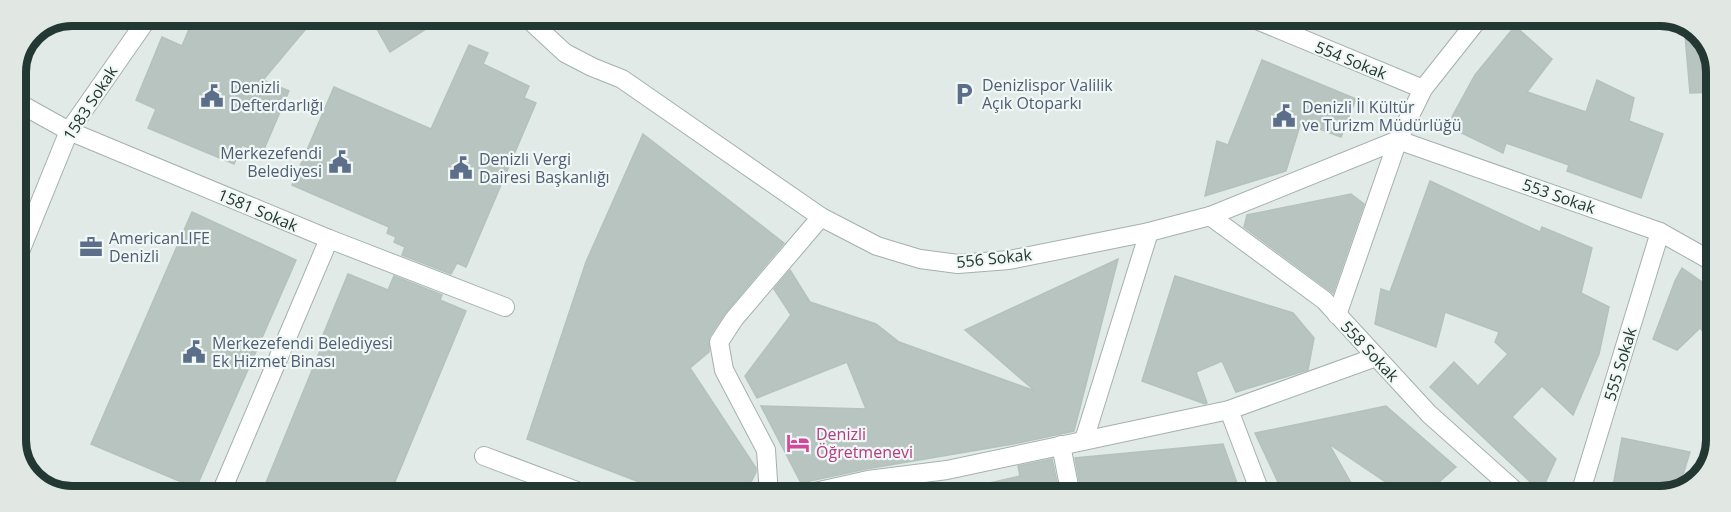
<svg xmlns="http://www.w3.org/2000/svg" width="1731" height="512" font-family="'Open Sans',sans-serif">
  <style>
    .building { fill: #b7c4bf; stroke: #b4c2bc; stroke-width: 1.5 }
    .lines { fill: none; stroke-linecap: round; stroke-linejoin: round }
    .minor-casing { stroke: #a4b1ac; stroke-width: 20 }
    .minor { stroke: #fff; stroke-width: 18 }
    .labels { text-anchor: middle; stroke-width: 4.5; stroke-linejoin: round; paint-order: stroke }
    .street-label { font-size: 16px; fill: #233832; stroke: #f1f7f4 }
    .service-label { font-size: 16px; fill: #4e5e75; stroke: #f1f7f4; text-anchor: start }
    .hotel-label { font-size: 16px; fill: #b23c85; stroke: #f1f7f4; text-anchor: start }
    .rim { fill: none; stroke: #233832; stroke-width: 8 }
  </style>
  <rect width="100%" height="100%" fill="#e1eae6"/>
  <!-- building -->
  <g class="building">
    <polygon points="195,15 297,15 309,25 263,80 289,91 262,154 242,145 234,164 148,128 156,109 136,100 162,37 182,46"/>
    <polygon points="369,15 448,15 390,52"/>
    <polygon points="1684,23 1702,35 1716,68 1716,92 1690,93"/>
    <polygon points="1515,26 1552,59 1527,92 1586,112 1597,80 1634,98 1629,121 1663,134 1641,198 1567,171 1569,165 1506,143 1503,153 1447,126 1475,75"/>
    <polygon points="469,45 488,53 483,64 529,86 524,98 536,103 466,267 457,263 451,274 402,255 405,247 394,242 396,237 387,233 389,227 292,185 334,87 431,129"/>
    <polygon points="1262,60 1356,99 1341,137 1301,122 1286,171 1205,196 1217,141 1228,145"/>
    <polygon points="643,134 784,243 725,313 709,337 709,352 690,368 756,468 756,472 744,496 676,496 527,439 586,262"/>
    <polygon points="1430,181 1540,232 1542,227 1592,248 1581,293 1609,307 1599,354 1573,415 1542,386 1512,417 1556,459 1541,492 1430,387 1454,362 1478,386 1508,354 1495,342 1499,332 1445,312 1436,347 1375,324 1381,289 1390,292"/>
    <polygon points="1351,194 1364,204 1333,293 1244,227 1247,215"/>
    <polygon points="192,212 296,260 196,488 91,444"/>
    <polygon points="1118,259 1074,431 1013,444 866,469 801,483 761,406 866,409 847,362 757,398 745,376 791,315 774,289 790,270 810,302 876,324 899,342 1035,391 965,330"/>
    <polygon points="1682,268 1715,291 1715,345 1700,328 1677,350 1653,339 1675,281"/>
    <polygon points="348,274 388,290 394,276 442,295 440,300 466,311 389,496 261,495 326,336 323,335"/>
    <polygon points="1175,276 1293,313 1314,338 1308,370 1236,392 1222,361 1196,372 1207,403 1205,404 1142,381"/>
    <polygon points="1386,406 1456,467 1422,497 1408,497 1329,444 1359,497 1285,497 1255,433"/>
    <polygon points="1622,438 1690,452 1678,491 1660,497 1611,497"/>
    <polygon points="1223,444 1242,497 1082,496 1075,458"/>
    <polygon points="1052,459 1060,496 968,496 967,488 1020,476 1018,466"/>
  </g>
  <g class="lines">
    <!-- minor casing -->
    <g class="minor-casing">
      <g id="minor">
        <polyline points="525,16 565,53 592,67 622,79 821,217 877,246 920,259 958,264 1009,260 1149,232 1210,216 1398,140"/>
        <polyline points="1247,16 1423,89"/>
        <polyline points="15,101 69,131 329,239 505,307"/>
        <polyline points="1398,140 1660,232 1715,263"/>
        <polyline points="1210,216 1324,300 1429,414 1522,497"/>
        <polyline points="15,264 69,131 150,15"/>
        <polyline points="1337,315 1398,140 1423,89 1480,17"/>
        <polyline points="1229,410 1262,497"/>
        <polyline points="1084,440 1149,232"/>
        <polyline points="1061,445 1071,496"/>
        <polyline points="484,456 590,496"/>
        <polyline points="220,495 329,239"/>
        <polyline points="769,496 766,450 724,370 719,342 734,319 821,217"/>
        <polyline points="797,496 868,480 947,470 1229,410 1376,357"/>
        <polyline points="1579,497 1660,232"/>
      </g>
    </g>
    <!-- minor -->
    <use href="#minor" class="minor"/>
  </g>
  <!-- icons -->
  <defs>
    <g id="parking-bare" transform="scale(1.8)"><path d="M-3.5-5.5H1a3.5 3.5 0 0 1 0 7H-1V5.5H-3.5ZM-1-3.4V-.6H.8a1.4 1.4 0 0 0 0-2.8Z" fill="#5c6f8a" stroke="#f1f7f4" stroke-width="2.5" paint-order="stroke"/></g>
    <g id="civic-bare" transform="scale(1.8)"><path d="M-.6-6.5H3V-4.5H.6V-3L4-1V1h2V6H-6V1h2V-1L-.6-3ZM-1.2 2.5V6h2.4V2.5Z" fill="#5c6f8a" stroke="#f1f7f4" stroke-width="2.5" paint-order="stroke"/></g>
    <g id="office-bare" transform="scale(1.8)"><path d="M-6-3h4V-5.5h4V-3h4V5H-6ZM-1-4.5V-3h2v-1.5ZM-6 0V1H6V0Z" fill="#5c6f8a" stroke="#f1f7f4" stroke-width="2.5" paint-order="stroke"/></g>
    <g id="hotel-bare" transform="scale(1.8)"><path d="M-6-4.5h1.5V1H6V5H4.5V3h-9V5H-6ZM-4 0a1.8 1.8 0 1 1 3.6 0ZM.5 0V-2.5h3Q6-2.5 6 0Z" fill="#d1479c" stroke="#f1f7f4" stroke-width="2.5" paint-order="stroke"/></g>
  </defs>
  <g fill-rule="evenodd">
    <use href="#parking-bare" x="964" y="94"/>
    <use href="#civic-bare" x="212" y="96"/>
    <use href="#civic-bare" x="1284" y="116"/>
    <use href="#civic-bare" x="340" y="162"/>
    <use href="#civic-bare" x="461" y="168"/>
    <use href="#office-bare" x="91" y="247"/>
    <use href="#civic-bare" x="194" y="352"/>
    <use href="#hotel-bare" x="798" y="443"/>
  </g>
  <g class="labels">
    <!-- street labels -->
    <g class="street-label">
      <text transform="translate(1351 60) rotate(22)" y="6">554 Sokak</text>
      <text transform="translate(90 103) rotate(-57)" y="6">1583 Sokak</text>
      <text transform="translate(1559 196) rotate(19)" y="6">553 Sokak</text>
      <text transform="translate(258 210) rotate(23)" y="6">1581 Sokak</text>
      <text transform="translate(994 258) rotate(-6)" y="6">556 Sokak</text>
      <text transform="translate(1370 351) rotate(47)" y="6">558 Sokak</text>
      <text transform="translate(1620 364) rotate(-73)" y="6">555 Sokak</text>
    </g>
    <!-- service labels -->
    <g class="service-label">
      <text x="982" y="91">Denizlispor Valilik<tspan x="982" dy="18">Açık Otoparkı</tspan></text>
      <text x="230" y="93">Denizli<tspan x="230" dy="18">Defterdarlığı</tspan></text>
      <text x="1302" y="113">Denizli İl Kültür<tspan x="1302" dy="18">ve Turizm Müdürlüğü</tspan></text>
      <text x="322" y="159" text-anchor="end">Merkezefendi<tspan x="322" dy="18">Belediyesi</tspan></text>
      <text x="479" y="165">Denizli Vergi<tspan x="479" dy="18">Dairesi Başkanlığı</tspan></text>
      <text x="109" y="244">AmericanLIFE<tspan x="109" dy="18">Denizli</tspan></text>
      <text x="212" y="349">Merkezefendi Belediyesi<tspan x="212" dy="18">Ek Hizmet Binası</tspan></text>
    </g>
    <!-- hotel labels -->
    <g class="hotel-label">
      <text x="816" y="440">Denizli<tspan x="816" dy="18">Öğretmenevi</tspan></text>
    </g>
  </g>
  <!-- crop -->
  <path d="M0 0H1731V512H0ZM72 26H1660A46 46 0 0 1 1706 72V440A46 46 0 0 1 1660 486H72A46 46 0 0 1 26 440V72A46 46 0 0 1 72 26Z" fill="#e1e8e4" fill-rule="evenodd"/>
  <path class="rim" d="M72 26H1660A46 46 0 0 1 1706 72V440A46 46 0 0 1 1660 486H72A46 46 0 0 1 26 440V72A46 46 0 0 1 72 26Z"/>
</svg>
